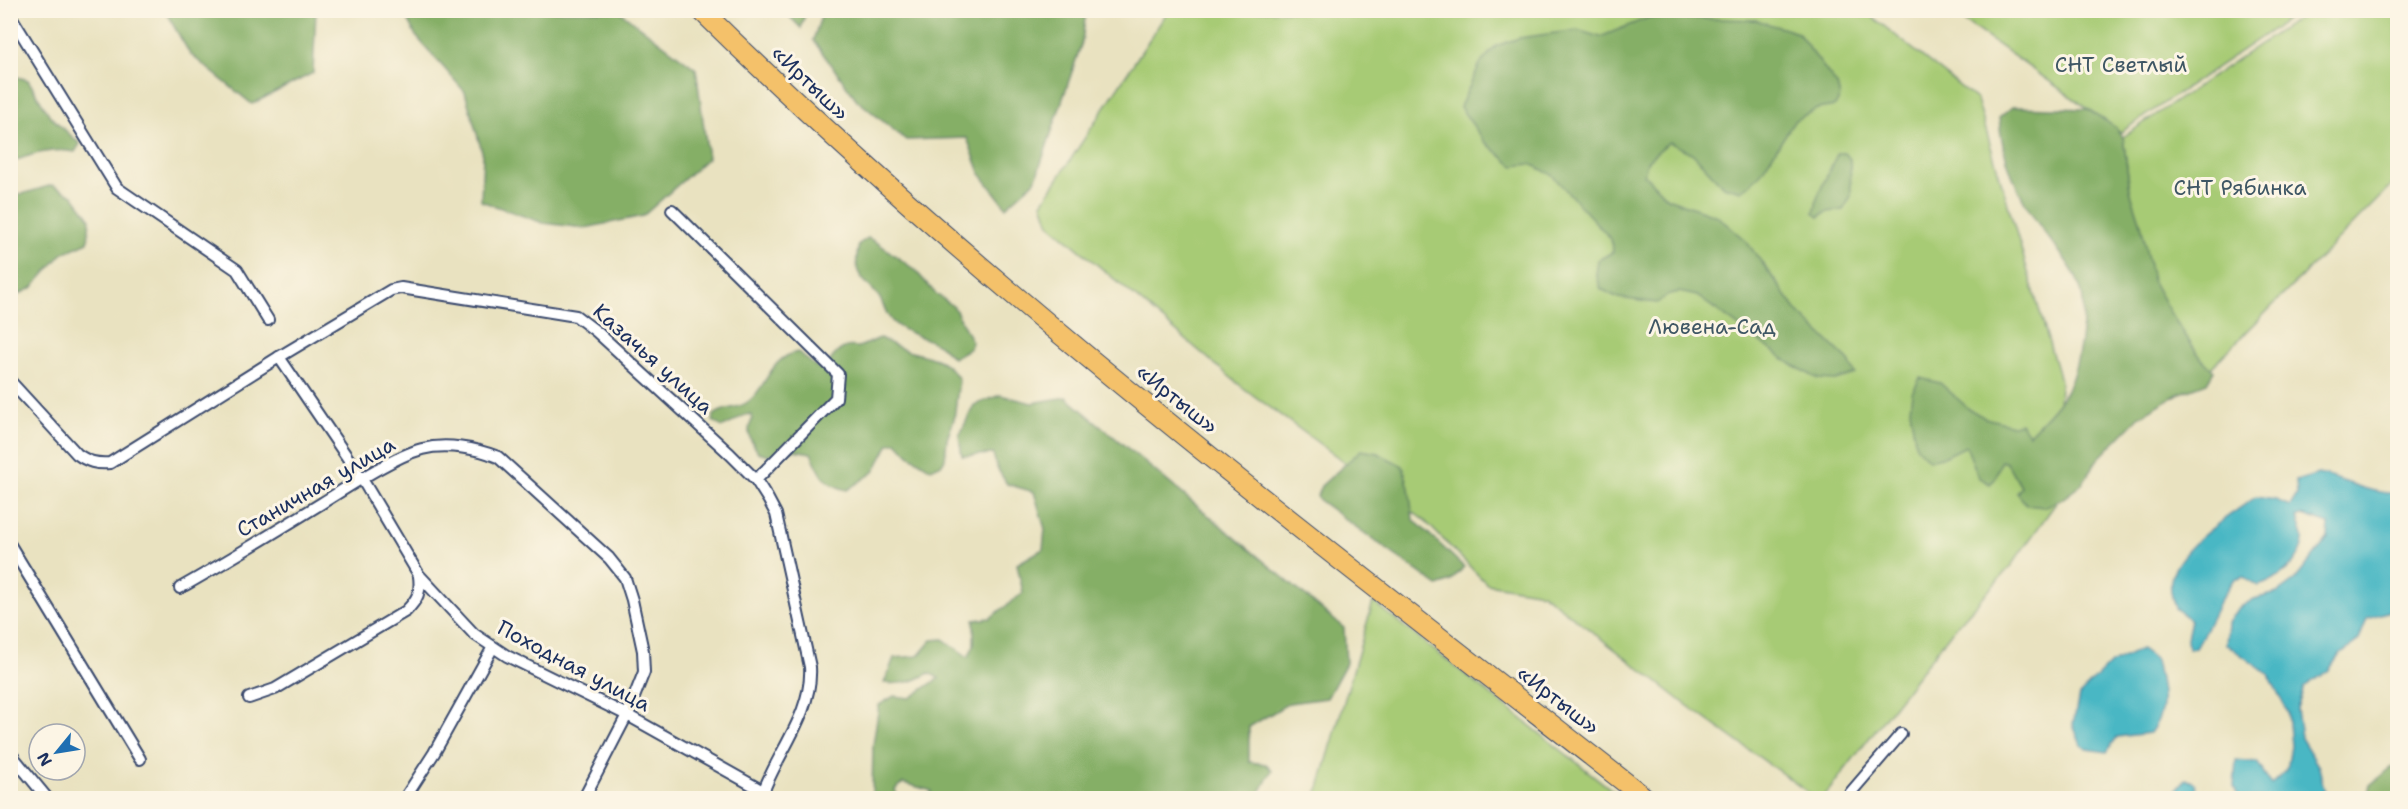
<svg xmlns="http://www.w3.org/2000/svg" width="2408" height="809" font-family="'Shantell Sans',sans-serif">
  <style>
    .green { fill: #a7cb75; stroke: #617d6a; stroke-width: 1.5 }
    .forest { fill: #85af66; stroke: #506f62; stroke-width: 1.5 }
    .water { fill: #4ab7c4; stroke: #327391; stroke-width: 1.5 }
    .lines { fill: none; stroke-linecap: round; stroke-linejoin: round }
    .street-casing { stroke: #3a4a6d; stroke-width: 14 }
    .highway-casing { stroke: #3a4a6d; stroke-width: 22 }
    .street { stroke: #fff; stroke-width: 10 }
    .highway { stroke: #f4c16a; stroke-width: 20 }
    .labels { text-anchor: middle; stroke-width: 6; stroke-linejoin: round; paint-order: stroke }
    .park-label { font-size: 21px; fill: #3e5664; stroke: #fcf5e5 }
    .street-label { font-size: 21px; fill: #1b2f5e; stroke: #fcf5e5 }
  </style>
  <rect width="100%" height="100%" fill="#fcf5e5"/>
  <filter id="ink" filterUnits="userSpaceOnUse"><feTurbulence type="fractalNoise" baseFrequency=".0167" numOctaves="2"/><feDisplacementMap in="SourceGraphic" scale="12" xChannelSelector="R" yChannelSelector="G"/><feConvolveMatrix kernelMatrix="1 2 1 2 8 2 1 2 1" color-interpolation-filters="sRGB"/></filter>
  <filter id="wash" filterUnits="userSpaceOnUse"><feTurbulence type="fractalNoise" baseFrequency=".008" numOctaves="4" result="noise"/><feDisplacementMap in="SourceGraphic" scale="24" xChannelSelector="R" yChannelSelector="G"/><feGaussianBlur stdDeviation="1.35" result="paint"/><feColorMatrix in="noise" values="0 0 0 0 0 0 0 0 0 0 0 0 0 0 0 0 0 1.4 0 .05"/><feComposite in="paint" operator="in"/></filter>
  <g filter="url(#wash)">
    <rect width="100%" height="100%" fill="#e9e2c0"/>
    <!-- green -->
    <g class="green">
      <polygon points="1168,11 1865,11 1977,100 2060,380 2056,503 2010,567 1952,631 1823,798 1816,798 1684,703 1542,593 1487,584 1425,521 1242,387 1049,224 1042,203"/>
      <polygon points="1950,11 2300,11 2121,132"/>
      <polygon points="2309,11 2397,11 2397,180 2201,378 2150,295 2130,190 2123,137"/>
      <polygon points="1373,602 1622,798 1316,798"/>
    </g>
    <!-- forest -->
    <g class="forest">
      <polygon points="165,11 316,11 313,73 252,104 190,54"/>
      <polygon points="403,11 619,11 696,69 708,158 643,216 585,228 543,223 481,201 483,155 465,92 416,36"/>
      <polygon points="784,11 806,11 801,28"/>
      <polygon points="823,11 1086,11 1082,42 1035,181 1006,207 981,175 967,138 906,140 857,100 813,40"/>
      <polygon points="1650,17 1756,20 1798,33 1837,85 1840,97 1835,106 1817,109 1795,120 1759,176 1741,191 1723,186 1693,154 1669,142 1648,160 1644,174 1667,198 1717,216 1746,241 1798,312 1849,361 1855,374 1835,380 1818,379 1791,364 1697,296 1679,292 1670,294 1657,303 1618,298 1601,289 1596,274 1598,260 1613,252 1611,239 1552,175 1531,164 1513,166 1484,141 1460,107 1480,64 1496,46 1519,38 1577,30 1600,37"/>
      <path d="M10,75L28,80L50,116L80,144L75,152C53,147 31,155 11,162Z"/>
      <path d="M2012,107L2088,109L2116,128L2123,137L2130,190L2141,224L2152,280L2171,314L2201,358L2214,371L2207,383L2178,394L2140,416L2097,460L2082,484L2062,499L2044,507L2027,505L2017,493L2021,487L2007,463L2001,461L1995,479L1990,484L1979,478L1966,446L1946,456L1929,460L1916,447L1910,410L1912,393L1920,378L1940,383L1969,409L1985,418L2013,425L2021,423L2029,434C2041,422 2056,408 2065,393C2078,372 2088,314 2081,290C2075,269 2057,249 2044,232C2019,198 2002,160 1999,118Z"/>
      <path d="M1838,153H1845L1850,159L1851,196L1843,210L1827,212L1819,217L1814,213C1816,207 1816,205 1817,199C1817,196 1836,156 1838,153Z"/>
      <polygon points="52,185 73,195 90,218 88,242 63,253 32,288 17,295 11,290 11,186 19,195"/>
      <path d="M868,238L879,244L915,270L935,293L954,307L972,342L970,348L953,358C949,354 945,349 940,346C926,337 906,334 894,323C884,315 884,300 875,292C857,274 853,271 859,244Z"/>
      <path d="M880,338C890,343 900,349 911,352C934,358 944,358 959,379L954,419L947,439L945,459L942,464L931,469L909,455L897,442L889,444L874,472L847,490C823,484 821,474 811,453L794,450L769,455L758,452C751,441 745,433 752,420L751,414C740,414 733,425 722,427L713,421L714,415C725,406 738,410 749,401C767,388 769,357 798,352C837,386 819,360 844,348C849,345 853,347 858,347C865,345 873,341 880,338Z"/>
      <path d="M1000,395L1032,403L1066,397L1344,628L1346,663L1327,698L1289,703L1249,727V762L1266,764L1272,770L1257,798H928L932,791L903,783L895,790L899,798H872L873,745L879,705L894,696L910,698L939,678L929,673C913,682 902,685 884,683L894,658L918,656L932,640L943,639L968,657L974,645V620L990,618L1023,593L1017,564L1043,549L1045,529L1034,492L1007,484L997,468L993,454L962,456L959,436L974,405Z"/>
      <polygon points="1361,450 1378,453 1403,466 1409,488 1413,519 1464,567 1451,581 1438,586 1320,501 1317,496 1321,486"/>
      <polygon points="2397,763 2397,798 2367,798 2370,785"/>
    </g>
    <!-- water -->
    <g class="water">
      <path d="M2318,474C2344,479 2371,495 2397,493V604L2387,612L2367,618L2359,640L2340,654L2329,670L2304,687L2297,709L2301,738L2319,767L2325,793L2322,798H2239L2234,787L2236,760L2257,762L2271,784L2287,770L2291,746L2288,713L2269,675L2226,644L2228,623L2237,609L2254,599L2277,593L2295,580L2328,538L2329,524L2303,515L2297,518C2299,525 2304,534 2303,541C2301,562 2278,580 2258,586L2244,577L2233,580L2221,599L2196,648L2188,649L2187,638L2191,620L2175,608C2173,600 2169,589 2171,580C2177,548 2230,515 2256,497L2276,500L2290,506L2297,495L2296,481Z"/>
      <path d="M2141,649L2156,660C2162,689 2169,709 2150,733L2117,737L2107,752L2087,749L2081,745L2073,725L2079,695L2110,664Z"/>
      <polygon points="2186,779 2195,783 2199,798 2169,798"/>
    </g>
  </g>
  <g filter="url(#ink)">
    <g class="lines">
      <!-- street casing -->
      <g class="street-casing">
        <g id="street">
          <polyline points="10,15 117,188 237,270 268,320"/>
          <polyline points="672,210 838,374 836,398 756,480"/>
          <polyline points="279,357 362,479 419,575 474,634 507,656 627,715 763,791"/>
          <path d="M10,381L77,454C88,462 96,464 110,463L279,357L391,290L401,288L576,316L597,332L730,454L756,480L768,499L776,514L810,667C813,714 775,755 761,798"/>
          <polyline points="10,545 140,759"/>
          <path d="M180,588C228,561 275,532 322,503C348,487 393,457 422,449C446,443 476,448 498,457L609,558L625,578L632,600L643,651L644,672L627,715L584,798"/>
          <path d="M249,698L275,689L406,611C418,599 421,592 419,576"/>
          <polyline points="10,753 47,798"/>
          <polyline points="405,798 434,753 493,647"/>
          <polyline points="1846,798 1901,734"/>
        </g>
      </g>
      <!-- highway casing -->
      <g class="highway-casing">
        <path id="highway" d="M701,10C993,299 1323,545 1645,798"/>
      </g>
      <!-- street -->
      <use href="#street" class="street"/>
      <!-- highway -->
      <use href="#highway" class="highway"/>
    </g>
  </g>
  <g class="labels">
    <!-- park labels -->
    <g class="park-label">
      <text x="2121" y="72">СНТ Светлый</text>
      <text x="2240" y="195">СНТ Рябинка</text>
      <text x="1712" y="334">Лювена-Сад</text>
    </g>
    <!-- street labels -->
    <g class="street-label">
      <text transform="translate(810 83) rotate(44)" y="7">«Иртыш»</text>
      <text transform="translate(653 359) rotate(42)" y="7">Казачья улица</text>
      <text transform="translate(1177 399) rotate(39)" y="7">«Иртыш»</text>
      <text transform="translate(316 487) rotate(-30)" y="7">Станичная улица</text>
      <text transform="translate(574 666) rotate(28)" y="7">Походная улица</text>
      <text transform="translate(1558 700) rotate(38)" y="7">«Иртыш»</text>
    </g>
  </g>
  <!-- margin -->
  <rect width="2408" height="809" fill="none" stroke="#fcf5e5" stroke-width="36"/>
  <!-- north arrow -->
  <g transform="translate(57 752) rotate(240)"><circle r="28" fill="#fcf5e5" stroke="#a2a6af" stroke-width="1.5"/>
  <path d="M0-4.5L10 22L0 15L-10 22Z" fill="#1f6fb2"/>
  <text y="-9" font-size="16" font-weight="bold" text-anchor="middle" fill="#1b2f5e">N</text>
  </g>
</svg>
